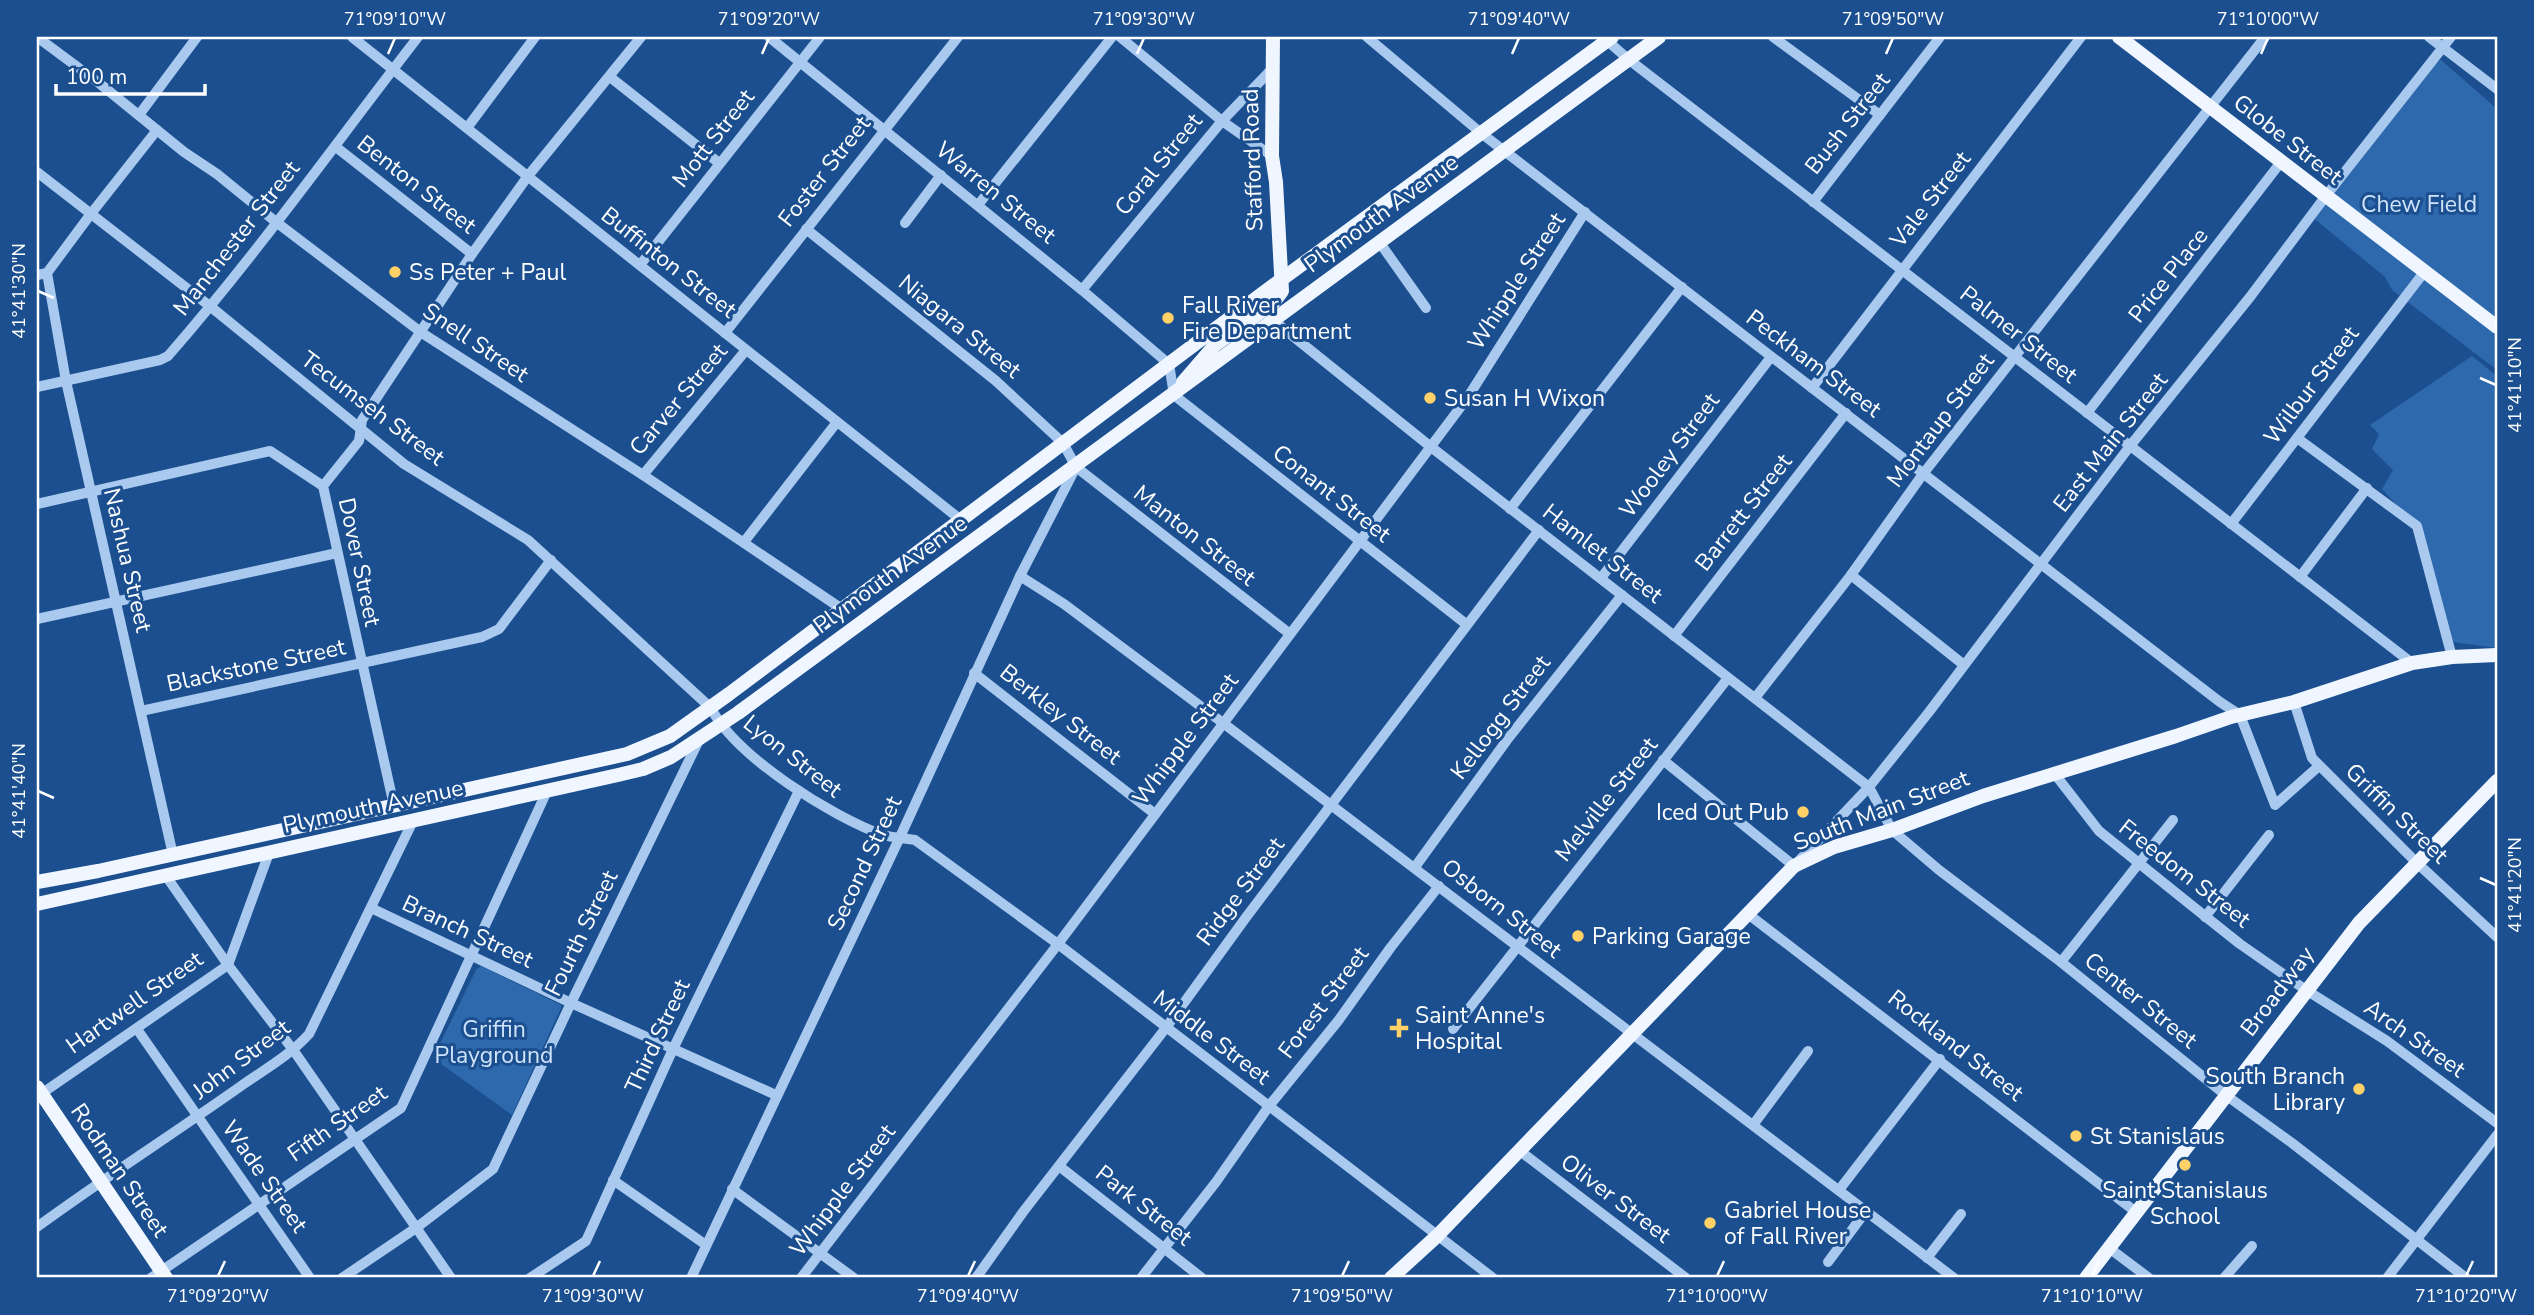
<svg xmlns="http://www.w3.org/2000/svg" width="2534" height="1315" font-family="'Nunito Sans',sans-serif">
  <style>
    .green { fill: #2e69ad }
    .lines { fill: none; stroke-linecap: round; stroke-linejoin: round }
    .minor { stroke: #a9c9ee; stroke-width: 10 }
    .major { stroke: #f0f6ff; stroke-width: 14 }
    .ticks { fill: none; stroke: #fff; stroke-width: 2.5 }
    .poi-dot { fill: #ffd166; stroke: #1b4f8f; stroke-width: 2.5 }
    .labels { text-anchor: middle; stroke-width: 6; stroke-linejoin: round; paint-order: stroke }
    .street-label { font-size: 23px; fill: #fff; stroke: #1b4f8f }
    .park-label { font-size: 23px; fill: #cfe3fa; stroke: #1b4f8f }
    .poi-label { font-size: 23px; fill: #fff; stroke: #1b4f8f; text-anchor: start }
    .neatline { fill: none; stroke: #fff; stroke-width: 2.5 }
    .ticks-label { font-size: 18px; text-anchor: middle; fill: #fff }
  </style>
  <rect width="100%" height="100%" fill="#1b4f8f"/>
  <!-- green -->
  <g class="green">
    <polygon points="2441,60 2497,109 2497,370 2392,290 2385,277 2310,215 2423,72"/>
    <polygon points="2472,356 2497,376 2497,648 2452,642 2418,528 2382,489 2393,470 2372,449 2379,434 2370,425"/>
    <polygon points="481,966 561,1005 561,1008 512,1115 433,1058 476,970"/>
  </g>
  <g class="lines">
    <!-- minor -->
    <g class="minor">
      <polyline points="37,37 99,83 184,152 217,174 276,222 422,333 643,475 842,609"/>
      <polyline points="352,37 961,520"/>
      <polyline points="769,37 1082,290 1169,364 1174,395 1184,403 1466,624"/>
      <polyline points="1120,37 1222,121 1272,156"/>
      <polyline points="1367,37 1481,133 2220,702 2240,715 2275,805 2319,766"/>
      <polyline points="1603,37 1628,59 2412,663"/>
      <polyline points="1773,37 1880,115"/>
      <polyline points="2429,37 2497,89"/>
      <polyline points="610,77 719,163"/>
      <polyline points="139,115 197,37"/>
      <polyline points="467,128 535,37"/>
      <polyline points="336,147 472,254"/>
      <path d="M37,172L211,307L404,464L528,540L711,708C736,757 831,816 883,835C893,838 905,838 915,840L1058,944L1493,1278"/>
      <polyline points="1813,202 1940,37"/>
      <polyline points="978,205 1112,37"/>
      <polyline points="905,223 941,175"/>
      <polyline points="806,229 996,381 1063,443 1076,467 1290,634"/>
      <polyline points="1380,243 1426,308"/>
      <polyline points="640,265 820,37"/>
      <polyline points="47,273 66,381 173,855"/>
      <polyline points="37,275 47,273 90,215 157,130"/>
      <polyline points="1082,290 1222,121 1271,70"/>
      <polyline points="1274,321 1431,447 1869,787 1892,830 1939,870 2061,962 2227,1096 2292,1143 2466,1278"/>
      <polyline points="725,333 958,37"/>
      <path d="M37,387L160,360L168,356C257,254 335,144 418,37"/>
      <polyline points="1812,388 2081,37"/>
      <polyline points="2087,413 2281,162"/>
      <polyline points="2297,438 2417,526 2452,657"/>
      <polyline points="643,475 746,350"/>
      <polyline points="37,504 270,451 323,486"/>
      <polyline points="1510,509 1682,287"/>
      <polyline points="2231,524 2425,271"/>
      <polyline points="744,542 837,422"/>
      <polyline points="1851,575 1964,665"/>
      <polyline points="1020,576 1064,604 1223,723 1954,1278"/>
      <polyline points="2300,577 2367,488"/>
      <polyline points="1601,578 1771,357"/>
      <polyline points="37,619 337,553"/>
      <polyline points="1674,636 1846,413"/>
      <polyline points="974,673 1155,814"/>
      <polyline points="1755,698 1851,575 1923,474 2265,37"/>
      <polyline points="2294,702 2312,758 2416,862 2497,937"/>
      <polyline points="141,711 482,637 499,629 551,560"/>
      <polyline points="1663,760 1794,866 1869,787 1929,712 2130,446 2250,297 2325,197 2451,37"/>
      <polyline points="2054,773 2099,831 2191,905 2240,944 2306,990 2387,1041 2497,1123"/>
      <polyline points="394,806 323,486 359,441 362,420 370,408 472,254 528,176 641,37"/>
      <polyline points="1415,867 1507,740 1622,595"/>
      <polyline points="166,876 228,965 294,1051 451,1278"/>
      <polyline points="371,908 571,1003 776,1095"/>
      <polyline points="1748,914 2136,1212"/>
      <polyline points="2205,917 2269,835"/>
      <polyline points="2061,962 2173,820"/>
      <polyline points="137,1029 310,1278"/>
      <polyline points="1453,1029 1728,678"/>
      <polyline points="41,1094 228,965 269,853"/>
      <polyline points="1753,1125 1808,1051"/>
      <polyline points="1520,1151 1686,1278"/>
      <polyline points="1059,1166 1202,1278"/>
      <polyline points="613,1180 706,1245"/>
      <polyline points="732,1189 854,1278"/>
      <polyline points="1839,1190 1940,1059"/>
      <path d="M37,1227C104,1178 173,1134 241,1086C265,1069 289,1056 309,1034L413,821"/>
      <polyline points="2109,1248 2149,1278"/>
      <polyline points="1927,1258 1961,1214"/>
      <polyline points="1828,1262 1866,1211"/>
      <polyline points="151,1278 401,1108 547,791"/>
      <polyline points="342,1278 416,1228 493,1169 571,1003 699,740"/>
      <polyline points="530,1278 586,1241 673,1049 799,791"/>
      <polyline points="691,1278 900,837 1020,576 1076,467"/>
      <polyline points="801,1278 1058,944 1468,397 1585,212"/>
      <polyline points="976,1278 1023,1212 1165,1029 1247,916 1539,530"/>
      <polyline points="1141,1278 1216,1182 1269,1106 1338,1021 1391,947 1439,886"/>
      <polyline points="2224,1278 2252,1246"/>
      <polyline points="2387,1278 2497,1135"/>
    </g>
    <!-- major -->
    <g class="major">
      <polyline points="2119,37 2497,327"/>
      <polyline points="1183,382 1215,345 1273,303 1282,291 1276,182 1272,156 1273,37"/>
      <polyline points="37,882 98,871 627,754 670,736 729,694 1263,293 1612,37"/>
      <polyline points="37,904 618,775 643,769 671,757 738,713 1659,37"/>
      <polyline points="37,1087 166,1278"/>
      <polyline points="1391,1278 1437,1236 1794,866 1834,847 1892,830 1983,796 2176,736 2231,717 2294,702 2412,663 2452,657 2497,655"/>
      <polyline points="2086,1278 2359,923 2497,781"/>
    </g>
  </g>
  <!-- ticks -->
  <path class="ticks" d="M388,54L395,38M762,54L769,38M1137,54L1144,38M1512,54L1519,38M1886,54L1893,38M2261,54L2268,38M38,291L54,298M2480,378L2496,385M38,791L54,798M2480,878L2496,885M218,1276L225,1261M593,1276L600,1261M968,1276L975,1261M1342,1276L1349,1261M1717,1276L1724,1261M2092,1276L2099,1261M2466,1276L2473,1261"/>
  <!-- markers -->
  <g class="poi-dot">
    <circle cx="395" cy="272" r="7"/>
    <circle cx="1168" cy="318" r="7"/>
    <circle cx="1430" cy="398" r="7"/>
    <circle cx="1803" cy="812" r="7"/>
    <circle cx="1578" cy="936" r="7"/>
    <path d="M1395.5 1017.5h7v7h7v7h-7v7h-7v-7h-7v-7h7z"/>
    <circle cx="2359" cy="1089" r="7"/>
    <circle cx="2076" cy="1136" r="7"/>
    <circle cx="2185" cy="1165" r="7"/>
    <circle cx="1710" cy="1223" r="7"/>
  </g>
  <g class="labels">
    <!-- street labels -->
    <g class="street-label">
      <text transform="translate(1847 123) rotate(-52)" y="8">Bush Street</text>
      <text transform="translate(713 138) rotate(-52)" y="8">Mott Street</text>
      <text transform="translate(2288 139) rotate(38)" y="8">Globe Street</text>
      <text transform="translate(1252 160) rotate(-92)" y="8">Stafford Road</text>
      <text transform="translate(1158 164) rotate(-51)" y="8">Coral Street</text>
      <text transform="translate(824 171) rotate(-52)" y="8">Foster Street</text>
      <text transform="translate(417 184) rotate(38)" y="8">Benton Street</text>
      <text transform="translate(996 192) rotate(39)" y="8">Warren Street</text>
      <text transform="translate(1930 199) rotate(-52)" y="8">Vale Street</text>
      <text transform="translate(1381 213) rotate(-36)" y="8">Plymouth Avenue</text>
      <text transform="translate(236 238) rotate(-52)" y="8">Manchester Street</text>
      <text transform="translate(669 262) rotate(38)" y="8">Buffinton Street</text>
      <text transform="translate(2168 275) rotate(-52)" y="8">Price Place</text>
      <text transform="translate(1516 281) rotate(-57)" y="8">Whipple Street</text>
      <text transform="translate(960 326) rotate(39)" y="8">Niagara Street</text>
      <text transform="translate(2019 334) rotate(38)" y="8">Palmer Street</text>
      <text transform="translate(476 342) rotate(34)" y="8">Snell Street</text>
      <text transform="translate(1814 363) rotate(37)" y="8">Peckham Street</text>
      <text transform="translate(2311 385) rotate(-53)" y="8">Wilbur Street</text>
      <text transform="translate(678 399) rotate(-50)" y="8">Carver Street</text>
      <text transform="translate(373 408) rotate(37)" y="8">Tecumseh Street</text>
      <text transform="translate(1940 420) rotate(-53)" y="8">Montaup Street</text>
      <text transform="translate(2110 442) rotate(-52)" y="8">East Main Street</text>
      <text transform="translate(1669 455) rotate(-53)" y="8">Wooley Street</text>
      <text transform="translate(1332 493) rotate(38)" y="8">Conant Street</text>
      <text transform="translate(1743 512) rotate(-52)" y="8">Barrett Street</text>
      <text transform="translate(1195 535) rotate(38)" y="8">Manton Street</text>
      <text transform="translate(1603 553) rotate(38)" y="8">Hamlet Street</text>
      <text transform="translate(128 560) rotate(77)" y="8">Nashua Street</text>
      <text transform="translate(360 562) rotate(78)" y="8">Dover Street</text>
      <text transform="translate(890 574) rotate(-36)" y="8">Plymouth Avenue</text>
      <text transform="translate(256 665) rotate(-12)" y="8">Blackstone Street</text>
      <text transform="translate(1061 714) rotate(38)" y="8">Berkley Street</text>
      <text transform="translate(1500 717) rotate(-53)" y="8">Kellogg Street</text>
      <text transform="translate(1185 739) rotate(-53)" y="8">Whipple Street</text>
      <text transform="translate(793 756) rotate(38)" y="8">Lyon Street</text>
      <text transform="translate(1606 799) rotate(-52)" y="8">Melville Street</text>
      <text transform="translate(373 806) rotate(-12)" y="8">Plymouth Avenue</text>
      <text transform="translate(1881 810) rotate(-21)" y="8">South Main Street</text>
      <text transform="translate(2397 813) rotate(44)" y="8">Griffin Street</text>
      <text transform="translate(864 863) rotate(-65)" y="8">Second Street</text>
      <text transform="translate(2185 873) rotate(38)" y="8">Freedom Street</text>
      <text transform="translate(1240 891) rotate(-53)" y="8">Ridge Street</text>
      <text transform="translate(1502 908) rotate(38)" y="8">Osborn Street</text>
      <text transform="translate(468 931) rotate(25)" y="8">Branch Street</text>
      <text transform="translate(581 933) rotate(-64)" y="8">Fourth Street</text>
      <text transform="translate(2277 991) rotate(-53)" y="8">Broadway</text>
      <text transform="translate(2141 1000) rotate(39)" y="8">Center Street</text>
      <text transform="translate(134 1002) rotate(-35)" y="8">Hartwell Street</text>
      <text transform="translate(1323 1002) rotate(-53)" y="8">Forest Street</text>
      <text transform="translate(657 1036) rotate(-65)" y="8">Third Street</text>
      <text transform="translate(1212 1037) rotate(37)" y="8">Middle Street</text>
      <text transform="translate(2415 1038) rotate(35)" y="8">Arch Street</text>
      <text transform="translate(1956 1045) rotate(38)" y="8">Rockland Street</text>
      <text transform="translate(241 1059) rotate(-37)" y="8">John Street</text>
      <text transform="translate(337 1123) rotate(-35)" y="8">Fifth Street</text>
      <text transform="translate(120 1170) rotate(56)" y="8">Rodman Street</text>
      <text transform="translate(265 1176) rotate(55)" y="8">Wade Street</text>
      <text transform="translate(842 1190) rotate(-53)" y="8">Whipple Street</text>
      <text transform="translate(1616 1198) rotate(37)" y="8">Oliver Street</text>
      <text transform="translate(1144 1205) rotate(38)" y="8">Park Street</text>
    </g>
    <!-- park labels -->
    <g class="park-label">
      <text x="2419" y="212">Chew Field</text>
      <text x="494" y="1037">Griffin<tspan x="494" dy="26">Playground</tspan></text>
    </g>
    <!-- poi labels -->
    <g class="poi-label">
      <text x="409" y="280">Ss Peter + Paul</text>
      <text x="1182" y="313">Fall River<tspan x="1182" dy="26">Fire Department</tspan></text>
      <text x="1444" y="406">Susan H Wixon</text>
      <text x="1789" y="820" text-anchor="end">Iced Out Pub</text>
      <text x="1592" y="944">Parking Garage</text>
      <text x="1415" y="1023">Saint Anne's<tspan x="1415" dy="26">Hospital</tspan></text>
      <text x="2345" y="1084" text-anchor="end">South Branch<tspan x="2345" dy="26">Library</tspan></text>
      <text x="2090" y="1144">St Stanislaus</text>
      <text x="2185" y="1198" text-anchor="middle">Saint Stanislaus<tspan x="2185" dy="26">School</tspan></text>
      <text x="1724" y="1218">Gabriel House<tspan x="1724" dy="26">of Fall River</tspan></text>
    </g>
  </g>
  <!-- border -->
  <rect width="2534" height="1315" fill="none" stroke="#1b4f8f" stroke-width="77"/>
  <!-- scale -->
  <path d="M56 84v10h149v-10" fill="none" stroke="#ffffff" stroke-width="3.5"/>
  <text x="66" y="84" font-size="21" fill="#ffffff" stroke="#1b4f8f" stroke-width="5" paint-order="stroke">100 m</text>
  <rect x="38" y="38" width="2458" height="1238" class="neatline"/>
  <g class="ticks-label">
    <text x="395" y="25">71°09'10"W</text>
    <text x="769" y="25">71°09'20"W</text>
    <text x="1144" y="25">71°09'30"W</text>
    <text x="1519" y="25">71°09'40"W</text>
    <text x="1893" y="25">71°09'50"W</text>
    <text x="2268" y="25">71°10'00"W</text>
    <text transform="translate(19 291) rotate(-90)" y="6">41°41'30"N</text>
    <text transform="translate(2515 385) rotate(-90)" y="6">41°41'10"N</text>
    <text transform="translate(19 791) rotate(-90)" y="6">41°41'40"N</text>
    <text transform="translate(2515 885) rotate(-90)" y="6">41°41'20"N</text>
    <text x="218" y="1302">71°09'20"W</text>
    <text x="593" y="1302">71°09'30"W</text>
    <text x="968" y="1302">71°09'40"W</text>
    <text x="1342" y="1302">71°09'50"W</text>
    <text x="1717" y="1302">71°10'00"W</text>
    <text x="2092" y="1302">71°10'10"W</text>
    <text x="2466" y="1302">71°10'20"W</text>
  </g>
</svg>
